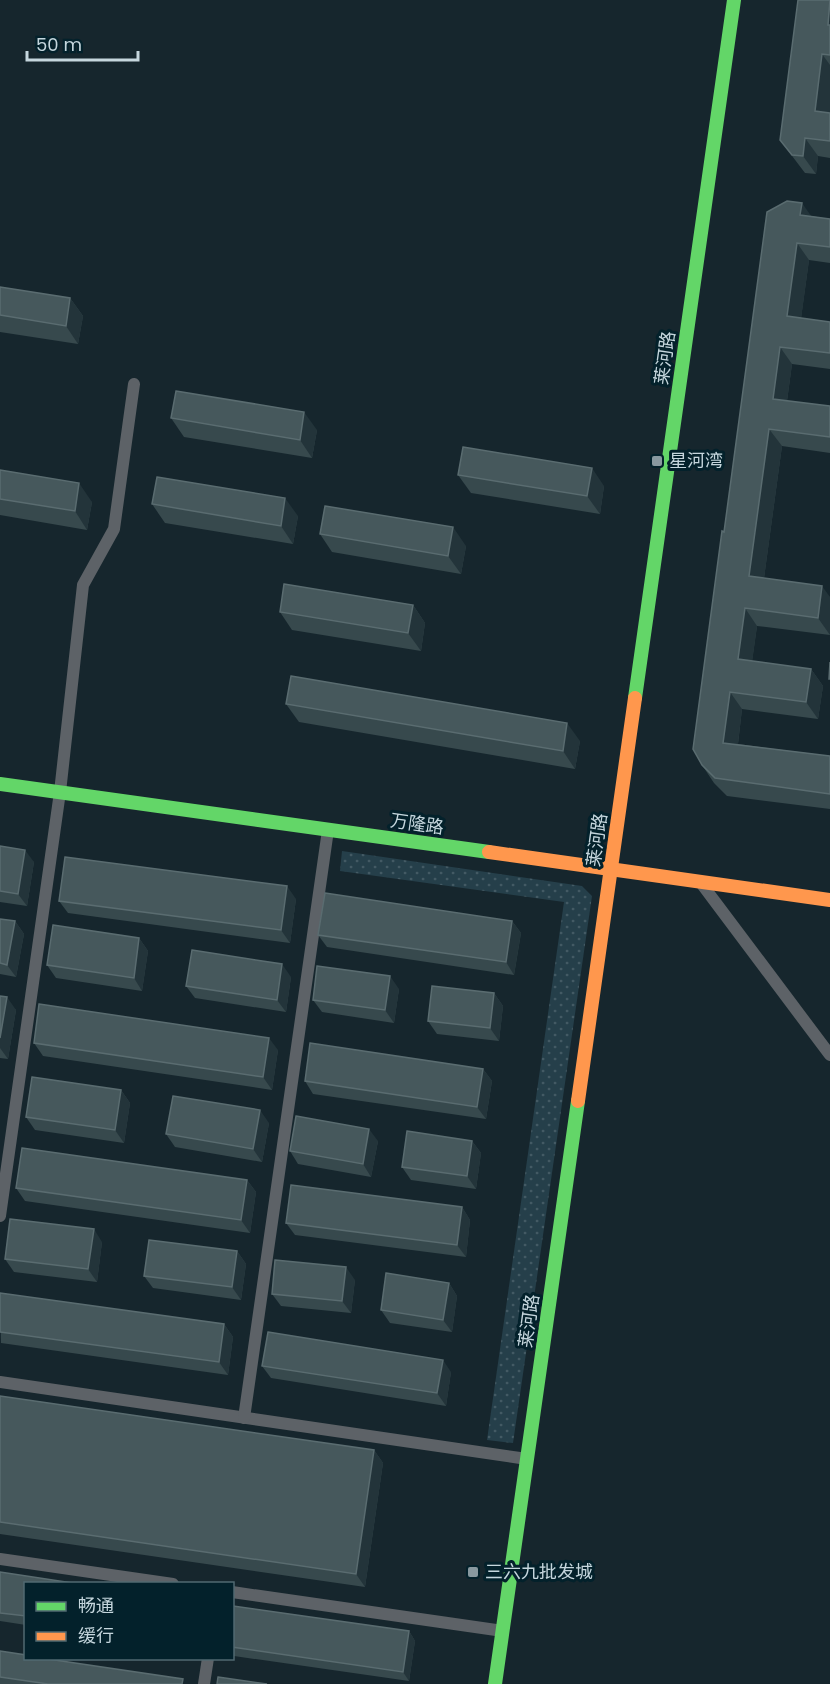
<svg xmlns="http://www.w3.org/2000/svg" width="830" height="1684" font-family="Poppins,'Noto Sans SC',sans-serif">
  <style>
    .grass { fill: url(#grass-dots) }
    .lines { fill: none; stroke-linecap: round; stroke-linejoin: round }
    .street { stroke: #5d6267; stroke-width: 12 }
    .fast { stroke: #63d668; stroke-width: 14 }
    .slow { stroke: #ff974d; stroke-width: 14 }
    .wall { fill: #37494d }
    .shaded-wall { fill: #23343a }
    .building { fill: #46585c; stroke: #5a6c70; stroke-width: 1.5 }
    .poi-dot { fill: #88989f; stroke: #03212b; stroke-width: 2 }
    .labels { text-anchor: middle; stroke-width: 6; stroke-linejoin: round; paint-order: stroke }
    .street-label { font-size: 18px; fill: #c5d6dd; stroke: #03212b }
    .poi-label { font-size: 18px; fill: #c5d6dd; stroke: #03212b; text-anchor: start }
  </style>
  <defs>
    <pattern id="grass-dots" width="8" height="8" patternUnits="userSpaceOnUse" patternTransform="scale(1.5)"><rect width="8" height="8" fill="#253f4a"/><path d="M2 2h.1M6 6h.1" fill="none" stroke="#435a64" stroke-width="1.8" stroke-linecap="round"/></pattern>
  </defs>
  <rect width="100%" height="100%" fill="#16262d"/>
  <!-- grass -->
  <polygon class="grass" points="342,851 582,886 592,896 513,1443 487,1440 564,902 340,871"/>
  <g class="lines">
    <!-- street -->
    <g class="street">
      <polyline points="701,883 830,1055"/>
      <polyline points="0,1216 60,792 83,585 114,529 134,384"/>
      <polyline points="0,1382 527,1459"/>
      <polyline points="244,1418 328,830"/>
      <polyline points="0,1559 173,1584"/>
      <polyline points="232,1592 503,1631"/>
      <polyline points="204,1684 208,1658"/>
    </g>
    <!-- fast -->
    <g class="fast">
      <polyline points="635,698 734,0"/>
      <polyline points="0,784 489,852"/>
      <polyline points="495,1684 578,1101"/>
    </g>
    <!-- slow -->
    <g class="slow">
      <polyline points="489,852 830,900"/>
      <polyline points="578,1101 635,698"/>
    </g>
  </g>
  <!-- wall -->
  <g class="wall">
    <polygon points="830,0 830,158 818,156 816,174 805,173 780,140"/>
    <polygon points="787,201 811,216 830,219 830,263 809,260 801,318 830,322 830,369 792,364 787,401 830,406 830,453 782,446 764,578 830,597 830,635 757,626 752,661 811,669 823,686 818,719 742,709 738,744 830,756 830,809 727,796 714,783 702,765 724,532"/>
    <polygon points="0,287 70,298 83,316 78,344 0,332"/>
    <polygon points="171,418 317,430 312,458 184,437"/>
    <polygon points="0,470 92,502 87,530 0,515"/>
    <polygon points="458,475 604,486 600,514 471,493"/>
    <polygon points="152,504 298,516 293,544 165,523"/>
    <polygon points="320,534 466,546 461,574 332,552"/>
    <polygon points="413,605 425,623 421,651 292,630 280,612"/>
    <polygon points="286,704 580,741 575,769 299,722"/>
    <polygon points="0,846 34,862 27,906 0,902"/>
    <polygon points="296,899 290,943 68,913 59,901"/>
    <polygon points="0,919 15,921 24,934 16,977 0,974"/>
    <polygon points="512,921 521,933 514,975 327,947 318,935"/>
    <polygon points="139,938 148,951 142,991 56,978 47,965"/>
    <polygon points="291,977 286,1012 195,998 186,986"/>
    <polygon points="399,989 394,1023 322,1012 313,1000"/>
    <polygon points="494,993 503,1006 499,1041 437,1034 428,1021"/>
    <polygon points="0,996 16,1010 8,1059 0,1058"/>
    <polygon points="34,1043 278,1050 272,1090 43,1056"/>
    <polygon points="483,1069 492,1081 486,1119 313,1094 305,1081"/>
    <polygon points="121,1090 130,1103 124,1143 35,1130 26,1117"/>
    <polygon points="269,1123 262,1162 175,1147 166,1134"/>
    <polygon points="378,1141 371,1177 298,1164 290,1151"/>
    <polygon points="472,1141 481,1153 476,1189 411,1180 402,1167"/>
    <polygon points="247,1180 256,1192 250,1233 25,1201 16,1188"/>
    <polygon points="462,1207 470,1220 466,1257 295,1235 286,1223"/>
    <polygon points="102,1242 97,1282 14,1272 5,1259"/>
    <polygon points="237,1251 246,1264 241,1300 153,1288 144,1276"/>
    <polygon points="355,1280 351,1313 281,1306 272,1294"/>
    <polygon points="449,1283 457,1296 452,1332 390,1323 381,1310"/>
    <polygon points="0,1293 224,1324 233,1337 228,1375 1,1343"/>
    <polygon points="262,1366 451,1372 446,1406 271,1378"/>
    <polygon points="0,1396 374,1450 383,1463 365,1587 0,1534"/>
    <polygon points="0,1572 26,1584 26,1625 0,1621"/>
    <polygon points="232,1609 409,1631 415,1641 409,1681 234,1656 232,1654"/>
    <polygon points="0,1651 182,1684 0,1684"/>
  </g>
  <!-- shaded-wall -->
  <g class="shaded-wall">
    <polygon points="830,7 830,28 828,25"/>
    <polygon points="822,54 830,65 830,113 815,111"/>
    <polygon points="805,138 818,156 816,174 803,156"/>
    <polygon points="802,203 814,220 800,215"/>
    <polygon points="797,243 809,260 799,334 787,316"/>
    <polygon points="70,298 83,316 78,344 66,326"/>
    <polygon points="780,347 792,364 785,416 773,399"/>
    <polygon points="304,412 317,430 312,458 300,440"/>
    <polygon points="769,429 782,446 762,593 749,576"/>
    <polygon points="592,468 604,486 600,514 587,496"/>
    <polygon points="79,483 92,502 87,530 75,511"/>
    <polygon points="285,498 298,516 293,544 281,526"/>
    <polygon points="453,527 466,546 461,574 448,556"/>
    <polygon points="822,586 830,597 830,635 818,618"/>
    <polygon points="413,605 425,623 421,651 408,633"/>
    <polygon points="745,608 757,626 750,677 738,659"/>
    <polygon points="811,669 823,686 818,719 806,702"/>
    <polygon points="730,692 742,709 736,760 723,743"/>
    <polygon points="567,723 580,741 575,769 563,751"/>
    <polygon points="25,850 34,862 27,906 18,894"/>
    <polygon points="287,886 296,899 290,943 281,930"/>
    <polygon points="15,921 24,934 16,977 7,965"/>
    <polygon points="512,921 521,933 514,975 506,962"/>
    <polygon points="139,938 148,951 142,991 134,978"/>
    <polygon points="282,964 291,977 286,1012 277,1000"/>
    <polygon points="390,976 399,989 394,1023 385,1010"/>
    <polygon points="494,993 503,1006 499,1041 490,1028"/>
    <polygon points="7,997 16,1010 8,1059 0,1048 0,1038"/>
    <polygon points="269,1038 278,1050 272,1090 263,1077"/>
    <polygon points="483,1069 492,1081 486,1119 477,1107"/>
    <polygon points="121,1090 130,1103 124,1143 115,1130"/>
    <polygon points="260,1110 269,1123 262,1162 253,1149"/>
    <polygon points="369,1129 378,1141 371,1177 363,1164"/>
    <polygon points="472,1141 481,1153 476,1189 467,1176"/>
    <polygon points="247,1180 256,1192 250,1233 241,1220"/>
    <polygon points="462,1207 470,1220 466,1257 457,1245"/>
    <polygon points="94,1229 102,1242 97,1282 88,1269"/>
    <polygon points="237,1251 246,1264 241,1300 232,1287"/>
    <polygon points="346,1267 355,1280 351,1313 342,1301"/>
    <polygon points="449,1283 457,1296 452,1332 443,1320"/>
    <polygon points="224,1324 233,1337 228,1375 219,1362"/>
    <polygon points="443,1360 451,1372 446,1406 437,1393"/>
    <polygon points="374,1450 383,1463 365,1587 356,1574"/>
    <polygon points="409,1631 415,1641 409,1681 403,1672"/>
  </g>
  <!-- building -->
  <g class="building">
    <polygon points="798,0 830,0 828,25 830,25 830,55 822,54 815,111 830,113 830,141 805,138 803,156 792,155 780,140"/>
    <polygon points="787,201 802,203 800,215 830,219 830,247 797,243 787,316 830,322 830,353 780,347 773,399 830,406 830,437 769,429 749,576 822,586 818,618 745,608 738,659 811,669 806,702 730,692 723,743 830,756 830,794 715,778 702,765 693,749 722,531 724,532 767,212"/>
    <polygon points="0,287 70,298 66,326 0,315"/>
    <polygon points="176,391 304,412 300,440 171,418"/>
    <polygon points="463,447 592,468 587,496 458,475"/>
    <polygon points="0,470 79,483 75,511 0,499"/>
    <polygon points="157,477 285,498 281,526 152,504"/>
    <polygon points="325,506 453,527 448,556 320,534"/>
    <polygon points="284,584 413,605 408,633 280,612"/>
    <polygon points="830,662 830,679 829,679"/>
    <polygon points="291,676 567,723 563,751 286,704"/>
    <polygon points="0,846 25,850 18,894 0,891"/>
    <polygon points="65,857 287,886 281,930 59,901"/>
    <polygon points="325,893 512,921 506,962 318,935"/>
    <polygon points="0,919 15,921 7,965 0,963"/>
    <polygon points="53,925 139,938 134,978 47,965"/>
    <polygon points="192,950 282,964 277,1000 186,986"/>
    <polygon points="317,966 390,976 385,1010 313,1000"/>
    <polygon points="432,986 494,993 490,1028 428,1021"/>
    <polygon points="0,996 7,997 0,1038"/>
    <polygon points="39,1004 269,1038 263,1077 34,1043"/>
    <polygon points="310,1043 483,1069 477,1107 305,1081"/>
    <polygon points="32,1077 121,1090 115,1130 26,1117"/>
    <polygon points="173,1096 260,1110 253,1149 166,1134"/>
    <polygon points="296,1116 369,1129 363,1164 290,1151"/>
    <polygon points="407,1131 472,1141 467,1176 402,1167"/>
    <polygon points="22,1148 247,1180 241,1220 16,1188"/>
    <polygon points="291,1185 462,1207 457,1245 286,1223"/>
    <polygon points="10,1219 94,1229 88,1269 5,1259"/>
    <polygon points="149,1240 237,1251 232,1287 144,1276"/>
    <polygon points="275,1260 346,1267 342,1301 272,1294"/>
    <polygon points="386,1273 449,1283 443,1320 381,1310"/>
    <polygon points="0,1293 224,1324 219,1362 0,1332"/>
    <polygon points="268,1332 443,1360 437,1393 262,1366"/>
    <polygon points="0,1396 374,1450 356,1574 0,1522"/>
    <polygon points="0,1572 79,1584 26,1584 26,1616 0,1613"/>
    <polygon points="233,1606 409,1631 403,1672 232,1647"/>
    <polygon points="0,1651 26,1655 26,1659 48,1659 183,1679 182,1684 48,1684 0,1677"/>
    <polygon points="218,1677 267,1684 217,1684"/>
  </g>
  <!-- markers -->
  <g class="poi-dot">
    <rect x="651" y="455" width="12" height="12" rx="3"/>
    <rect x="467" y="1566" width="12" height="12" rx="3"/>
  </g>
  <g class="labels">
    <!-- street labels -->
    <g class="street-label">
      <text transform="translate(665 358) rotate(-82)" y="6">莱河路</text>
      <text transform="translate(417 824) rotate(8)" y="6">万隆路</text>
      <text transform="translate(597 840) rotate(-82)" y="6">莱河路</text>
      <text transform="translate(529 1321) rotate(-82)" y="6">莱河路</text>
    </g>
    <!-- poi labels -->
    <g class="poi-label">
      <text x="669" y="467">星河湾</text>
      <text x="485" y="1578">三六九批发城</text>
    </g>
  </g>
  <!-- legend -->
  <rect x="24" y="1582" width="210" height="78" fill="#03212b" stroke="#516972" stroke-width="1.5"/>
  <rect x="36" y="1602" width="30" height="9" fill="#63d668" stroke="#516972" stroke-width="1.5"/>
  <text x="78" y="1612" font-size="18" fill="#c5d6dd">畅通</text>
  <rect x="36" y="1632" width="30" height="9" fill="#ff974d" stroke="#516972" stroke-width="1.5"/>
  <text x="78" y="1642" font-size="18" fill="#c5d6dd">缓行</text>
  <!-- scale -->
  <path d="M27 51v9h111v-9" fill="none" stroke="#c5d6dd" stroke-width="3"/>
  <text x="36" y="51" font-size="18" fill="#c5d6dd" stroke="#03212b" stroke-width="4.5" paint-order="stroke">50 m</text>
</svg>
